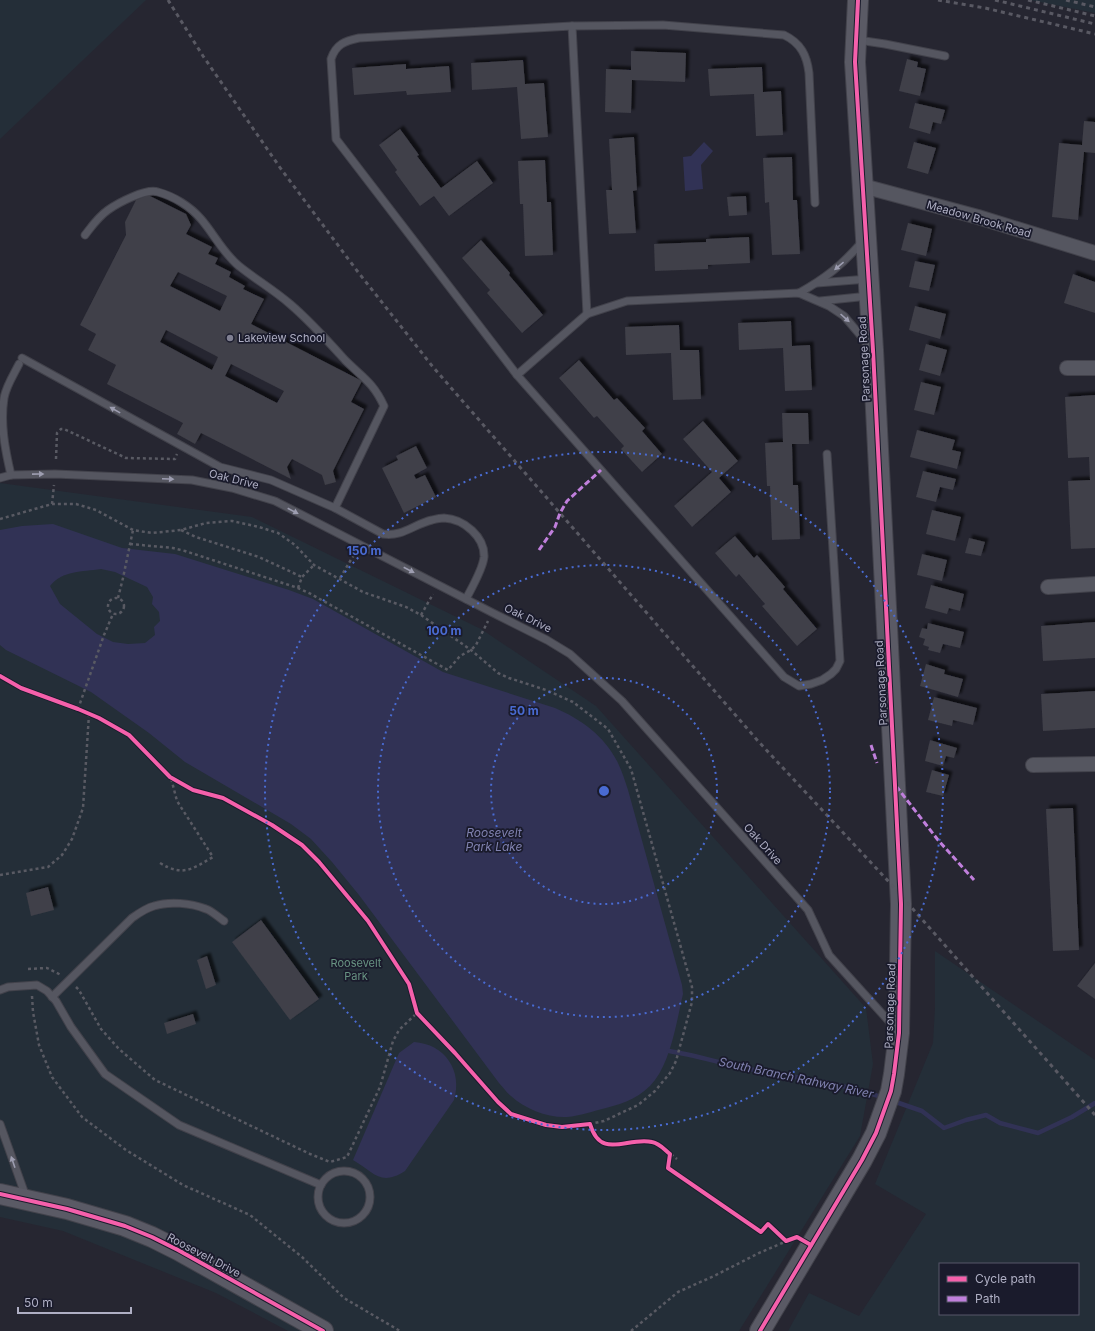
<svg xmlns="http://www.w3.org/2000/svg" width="1095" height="1331" font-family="Inter,sans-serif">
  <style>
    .green { fill: #242e38; fill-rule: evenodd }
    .water { fill: #313255; fill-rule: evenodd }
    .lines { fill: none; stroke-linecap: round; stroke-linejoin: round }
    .stream { stroke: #313255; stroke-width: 4.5 }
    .building { fill: #3f3f48; fill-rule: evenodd; filter: url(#shadow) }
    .lane-casing { stroke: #42424b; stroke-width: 9 }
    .street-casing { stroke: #42424b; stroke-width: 16 }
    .secondary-casing { stroke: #42424b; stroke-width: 22 }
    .path { stroke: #595a63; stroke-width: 2.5; stroke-dasharray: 3 3; stroke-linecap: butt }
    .lane { stroke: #555660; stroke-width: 7 }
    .street { stroke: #555660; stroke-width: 14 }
    .secondary { stroke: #5a5a65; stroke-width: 20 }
    .rail { stroke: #595963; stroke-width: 3; stroke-dasharray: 4 4; stroke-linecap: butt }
    .quiet { stroke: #c07fdc; stroke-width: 3; stroke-dasharray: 6 3; stroke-linecap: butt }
    .cycleway-casing { stroke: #1a1b2c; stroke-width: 6 }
    .cycleway { stroke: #f560ab; stroke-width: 4 }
    .oneway { fill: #9d9db0 }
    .ring { fill: none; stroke: #496bd2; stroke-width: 2; stroke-dasharray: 2 4 }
    .poi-dot { fill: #7f7f91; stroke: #1a1b2c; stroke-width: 1.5 }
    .labels { text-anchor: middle; stroke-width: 3.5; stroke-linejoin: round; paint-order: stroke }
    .street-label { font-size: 11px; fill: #afafc4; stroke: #1a1b2c }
    .poi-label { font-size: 11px; fill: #afafc4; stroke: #1a1b2c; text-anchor: start }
    .park-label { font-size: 11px; fill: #689382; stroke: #1a1b2c }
    .water-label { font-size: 12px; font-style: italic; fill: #8082b0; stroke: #1a1b2c }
    .centre { fill: #496bd2; stroke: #1a1b2c; stroke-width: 2 }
    .ring-label { font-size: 12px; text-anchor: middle; font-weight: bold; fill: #496bd2; stroke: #1a1b2c; stroke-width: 3.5; stroke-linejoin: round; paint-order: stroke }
  </style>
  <defs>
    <filter id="shadow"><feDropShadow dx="3.5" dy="-3.5" stdDeviation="1" flood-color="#0009"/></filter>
  </defs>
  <rect width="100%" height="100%" fill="#262631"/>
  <!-- green -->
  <g class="green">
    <polygon points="0,0 146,0 0,139"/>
    <polygon points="1030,0 1095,0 1095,13"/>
    <polygon points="0,483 252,517 481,629 596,706 866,1008 873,1064 860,1136 739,1331 288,1331 216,1293 63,1231 0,1217"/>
    <path d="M935,951L1095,1060V1331H788L809,1293L859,1316L926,1214L875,1184L933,1043L935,1008ZM940,1264H1078V1314H940Z"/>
  </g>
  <!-- water -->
  <g class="water">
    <polygon points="704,142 713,151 701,165 703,189 685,191 683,157 691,156"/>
    <path d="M53,524L122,548L175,554L289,590L313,599L443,672L555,708C581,719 604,736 617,761C622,771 625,781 628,790L682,985L683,994C677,1020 671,1059 655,1080C642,1097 625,1103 606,1108C593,1111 580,1116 567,1117C548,1118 525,1109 511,1096C506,1092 503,1087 499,1083L359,895L332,862L311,839L291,824L185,762L149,733L91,692L6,650L0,645V530L22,526ZM101,569L115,572L147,587L153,597L152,604L159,612L160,621L154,627L155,635L145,643L128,644L113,642L97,634L60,604L50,586C63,570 82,572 101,569Z"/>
    <path d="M414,1042C445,1044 463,1071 454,1100L405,1171C380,1187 374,1172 353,1160L399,1053Z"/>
  </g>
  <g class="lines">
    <!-- stream -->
    <g class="stream">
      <path d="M669,1051C696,1055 722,1064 749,1069C794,1077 841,1083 884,1098"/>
      <polyline points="893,1101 922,1111 944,1128 966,1120 986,1115 1000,1123 1038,1133 1072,1117 1095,1103"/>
    </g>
  </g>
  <!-- building -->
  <g class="building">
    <polygon points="631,51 686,53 685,82 632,80 631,113 605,112 606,69 631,70"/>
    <polygon points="907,59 918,62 917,67 926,69 920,96 899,91"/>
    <polygon points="523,60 525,84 544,83 548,137 521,139 517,87 472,90 471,63"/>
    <polygon points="406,64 406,69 449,66 451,92 407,95 406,91 354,95 352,68"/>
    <polygon points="762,67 763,92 781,91 783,135 756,136 754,94 710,96 708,69"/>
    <polygon points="915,103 945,110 941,124 933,122 930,134 909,128"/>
    <polygon points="1084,121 1095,122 1095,153 1084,152 1078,220 1052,217 1059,143 1082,145"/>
    <polygon points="400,129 419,155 417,156 441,188 477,161 493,183 449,216 434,196 420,206 395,172 397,170 379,145"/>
    <polygon points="634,137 637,190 633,191 636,233 609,234 606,190 612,190 609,139"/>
    <polygon points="914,142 936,148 928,174 907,168"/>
    <polygon points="792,157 793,200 797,200 800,254 772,255 769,202 765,203 763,158"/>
    <polygon points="545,160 547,202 551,202 553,255 525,256 523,204 520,204 518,161"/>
    <path d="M148,195L186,214L191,225L186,234L212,247L208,254L218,258L215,264L231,272L229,277L245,286L243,289L264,299L251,324L362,381L351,402L364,409L333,471L336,482L325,485L322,475L292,459L287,467L291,479L201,433L195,444L177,434L183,423L107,384L116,365L88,350L96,334L80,325L126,235L125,222L136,200ZM178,272L227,296L220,311L170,286ZM166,330L218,357L212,370L160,342ZM231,364L284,391L277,403L225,376Z"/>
    <polygon points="746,196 747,215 729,216 727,197"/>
    <polygon points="908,223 932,229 926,256 901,250"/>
    <polygon points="749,237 750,263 708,265 708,269 655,271 654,244 706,242 706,239"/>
    <polygon points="481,240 510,273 509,275 543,315 522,333 487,293 490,290 462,258"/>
    <polygon points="915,261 935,265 929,291 909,287"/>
    <polygon points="1073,274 1095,282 1095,313 1064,303"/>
    <polygon points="915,306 946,314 940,339 909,330"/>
    <polygon points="791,321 792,346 810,345 812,390 785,391 783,348 739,350 738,323"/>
    <polygon points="679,325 680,350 699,350 701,399 673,400 671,353 626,355 625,327"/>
    <polygon points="926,344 947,350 940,376 919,370"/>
    <polygon points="579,360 614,400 617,398 645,428 642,431 662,454 642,472 621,449 624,446 597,416 594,418 559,378"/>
    <polygon points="921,382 941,387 934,415 914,410"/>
    <polygon points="1095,395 1095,548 1071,549 1068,481 1090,480 1089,457 1068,458 1065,397"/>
    <polygon points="782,413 808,413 809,444 792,444 793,485 798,485 800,539 772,540 770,486 767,486 765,443 783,442"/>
    <polygon points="703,421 738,461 719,478 731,492 692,527 674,506 712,472 683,439"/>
    <polygon points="917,430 955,440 952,450 961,452 957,469 910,457"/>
    <polygon points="416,446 427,468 414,475 416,479 425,475 436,497 404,513 382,468 398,460 396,456"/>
    <polygon points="923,471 956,479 953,490 940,487 936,502 916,497"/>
    <polygon points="932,510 961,517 955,541 926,534"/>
    <polygon points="735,536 754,558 757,555 785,587 783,589 817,629 797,646 762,606 765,604 739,574 736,577 715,553"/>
    <polygon points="969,538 985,542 981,556 965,553"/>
    <polygon points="922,554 947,560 942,581 917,575"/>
    <polygon points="931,585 964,594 960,611 949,608 947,614 925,608"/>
    <polygon points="1095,622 1095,658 1043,661 1041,626"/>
    <polygon points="928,623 964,632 960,648 943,644 940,653 928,650 929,647 923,645 925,639 919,637 922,628 927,629"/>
    <polygon points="926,664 945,670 944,674 963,679 958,697 920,686"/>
    <polygon points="1095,691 1095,728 1043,731 1041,694"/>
    <polygon points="934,697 977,708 973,725 953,720 952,726 928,720"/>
    <polygon points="930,740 957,748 954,758 946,756 943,766 925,761"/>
    <polygon points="932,770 949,775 943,796 926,792"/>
    <polygon points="1073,808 1079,950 1053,951 1046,809"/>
    <polygon points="48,887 54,910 31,916 26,893"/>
    <polygon points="261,920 319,999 290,1020 232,942"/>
    <polygon points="207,956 216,985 206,989 197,960"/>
    <polygon points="1095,963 1095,999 1077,986"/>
    <polygon points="193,1014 196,1024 167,1034 164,1023"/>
  </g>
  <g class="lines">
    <!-- lane casing -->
    <g class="lane-casing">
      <g id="lane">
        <polyline points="572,26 587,314"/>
        <polyline points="858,40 885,44 945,56"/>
        <path d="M815,203L809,73C807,56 801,43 784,35L663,25L572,26L359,38C345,41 336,44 331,59L336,139L517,375L784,677L799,686L811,684L822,680L831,674L836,669L840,661L827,454"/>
        <path d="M85,235C92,226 98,217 108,210C118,203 146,188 158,192C173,196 190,206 201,219C214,234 223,253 239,266C255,279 274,290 290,304C310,321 327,340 345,360C362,377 373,382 384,406L335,508"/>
        <polyline points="817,283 868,279"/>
        <path d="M799,293C826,278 842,265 862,242"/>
        <polyline points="820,301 869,296"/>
        <path d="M22,358L220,467L271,480L335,508L383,534C403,537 414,524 432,520C436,519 440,518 444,518C464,519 485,537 484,557C483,569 471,589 466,599"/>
        <polyline points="517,375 587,314 627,301 799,293 829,306 844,316 867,343"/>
        <path d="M11,475C5,449 0,424 4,398C6,386 14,374 19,364"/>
        <polyline points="0,478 11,475 55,474 192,480 232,488 275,501 493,613 547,640 570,654 622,701 808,910 829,955 896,1029"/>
        <polyline points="0,990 8,987 37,985 47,991 56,1001 71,1027 105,1074 179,1125 321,1185"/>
        <path d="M52,997L132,918C139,913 146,908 154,906C169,901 191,903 206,909C212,911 218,917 224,921"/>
        <polyline points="0,1124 26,1197"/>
        <circle cx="344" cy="1197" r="26"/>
      </g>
    </g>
    <!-- street casing -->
    <g class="street-casing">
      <g id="street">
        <polyline points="863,186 978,217 1095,253"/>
        <polyline points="1067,368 1095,368"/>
        <polyline points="1048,587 1095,584"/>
        <polyline points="1033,765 1095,764"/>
      </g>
    </g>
    <!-- secondary casing -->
    <g class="secondary-casing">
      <g id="secondary">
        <polyline points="0,1194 67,1209 125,1226 152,1237 178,1250 323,1331"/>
        <polyline points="760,1331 862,1160 876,1133 891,1091 894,1074 899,1033 901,904 873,350 855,62 858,0"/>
      </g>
    </g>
    <!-- path -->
    <g class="path">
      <polyline points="56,459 57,433 61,429 64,429 126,458 175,459 177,454"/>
      <polyline points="52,504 54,485"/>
      <polyline points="0,519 52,504 76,504 96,510 133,530 152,533 181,530 206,523 232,521 259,527 278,533 295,545 314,565 363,592 406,607 421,615 471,650 498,673 509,678 546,690 573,702 608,729 631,769 692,987 692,1002 676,1061 670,1073 655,1091 638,1105 604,1121 590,1124 562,1127 546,1125 511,1114 498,1102 455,1053 417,1013 409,984 368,921 319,862 302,845 272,825 223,798 193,790 170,777 129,735 99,718 78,709 21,688 0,676"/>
      <polyline points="181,530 196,537 259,557 302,577"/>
      <polyline points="130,544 173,548 185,551 298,588 309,593 448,670 460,656 471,650 476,645 488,621"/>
      <polyline points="340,578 355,553"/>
      <polyline points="298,588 302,577 314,565"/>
      <circle cx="116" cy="606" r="8"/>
      <polyline points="118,598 123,578 133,530"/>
      <polyline points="421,615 433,594"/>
      <polyline points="78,709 104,635 113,614"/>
      <path d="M160,863C183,877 192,869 213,857L177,801L171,778"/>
      <polyline points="0,875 48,867 62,855 72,839 83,808 89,714"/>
      <polyline points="28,969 47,968 61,975"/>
      <polyline points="76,987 79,990 101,1029 119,1049 155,1080 310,1154 330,1162 347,1157 380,1087 393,1041 399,1030 417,1013"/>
      <polyline points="32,996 33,1012 39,1045 52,1077 82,1117 126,1150 183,1185 250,1215 302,1257 344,1298 400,1331"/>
      <path d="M590,1124C600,1160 627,1136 651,1141C661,1144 669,1153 677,1159"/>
      <polyline points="670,1154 668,1168 761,1232 768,1224 786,1241"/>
      <polyline points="631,1331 678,1292 714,1276 759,1253 794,1238"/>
    </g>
    <!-- lane -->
    <use href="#lane" class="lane"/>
    <!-- street -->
    <use href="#street" class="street"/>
    <!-- secondary -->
    <use href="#secondary" class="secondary"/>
    <!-- rail -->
    <g class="rail">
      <polyline points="168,0 203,56 281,169 358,272 433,367 758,741 889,882 1095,1115"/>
      <polyline points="938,0 985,8 1095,34"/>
      <polyline points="995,0 1095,24"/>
      <polyline points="1028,0 1095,16"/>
      <polyline points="1066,0 1095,7"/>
    </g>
    <!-- quiet -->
    <g class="quiet">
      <polyline points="539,550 555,527 560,513 567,501 601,470"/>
      <polyline points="871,745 877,763"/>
      <polyline points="896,786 938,840 974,880"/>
    </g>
    <!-- cycleway casing -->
    <g class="cycleway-casing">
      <g id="cycleway">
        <path d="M0,676L21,688L78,709L99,718L129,735L170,777L193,790L223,798L272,825L302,845L319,862L368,921L409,984L417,1013L455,1053L498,1102L511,1114L546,1125L562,1127L590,1124C601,1161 628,1136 652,1142C659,1143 664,1149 670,1154L668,1168L761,1232L768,1224L786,1241L797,1237L811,1245"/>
        <polyline points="0,1194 67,1209 125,1226 152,1237 178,1250 323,1331"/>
        <polyline points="760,1331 862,1160 876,1133 891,1091 894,1074 899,1033 901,904 873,350 855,62 858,0"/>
      </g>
    </g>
    <!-- cycleway -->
    <use href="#cycleway" class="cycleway"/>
  </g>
  <!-- one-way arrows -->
  <defs><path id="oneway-solid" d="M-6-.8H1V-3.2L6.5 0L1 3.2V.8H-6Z"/></defs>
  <g class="oneway">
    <use href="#oneway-solid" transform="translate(839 266) rotate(140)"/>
    <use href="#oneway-solid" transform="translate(845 318) rotate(42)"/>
    <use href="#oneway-solid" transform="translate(115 410) rotate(-151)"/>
    <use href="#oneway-solid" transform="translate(38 474) rotate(-1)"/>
    <use href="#oneway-solid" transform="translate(168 479) rotate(3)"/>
    <use href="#oneway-solid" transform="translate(293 511) rotate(27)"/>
    <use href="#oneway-solid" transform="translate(409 570) rotate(27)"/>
    <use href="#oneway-solid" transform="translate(13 1162) rotate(-109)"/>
  </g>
  <!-- distance rings -->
  <g class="ring">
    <circle cx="604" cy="791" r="113"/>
    <circle cx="604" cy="791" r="226"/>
    <circle cx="604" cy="791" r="339"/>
  </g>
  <!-- markers -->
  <circle class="poi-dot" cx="230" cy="338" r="4"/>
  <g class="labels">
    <!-- street labels -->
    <g class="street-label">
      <text transform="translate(979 219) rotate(16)" y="4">Meadow Brook Road</text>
      <text transform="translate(864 359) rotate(-93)" y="4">Parsonage Road</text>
      <text transform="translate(234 479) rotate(14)" y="4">Oak Drive</text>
      <text transform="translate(528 618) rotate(26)" y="4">Oak Drive</text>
      <text transform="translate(881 683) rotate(-93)" y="4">Parsonage Road</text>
      <text transform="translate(763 844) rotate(48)" y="4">Oak Drive</text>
      <text transform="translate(890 1006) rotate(-88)" y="4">Parsonage Road</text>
      <text transform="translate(204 1255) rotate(28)" y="4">Roosevelt Drive</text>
    </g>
    <!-- poi labels -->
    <g class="poi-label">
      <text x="238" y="342">Lakeview School</text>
    </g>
    <!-- park labels -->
    <g class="park-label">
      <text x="356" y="967">Roosevelt<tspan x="356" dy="13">Park</tspan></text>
    </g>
    <!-- water labels -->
    <g class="water-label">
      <text x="494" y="837">Roosevelt<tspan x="494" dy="14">Park Lake</tspan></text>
      <text transform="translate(796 1078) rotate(12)" y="4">South Branch Rahway River</text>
    </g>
  </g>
  <circle cx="604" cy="791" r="6" class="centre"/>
  <g class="ring-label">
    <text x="364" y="555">150 m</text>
    <text x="444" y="635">100 m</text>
    <text x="524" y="715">50 m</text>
  </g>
  <!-- legend -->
  <rect x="939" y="1263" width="140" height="52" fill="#1a1b2c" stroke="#565669"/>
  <rect x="947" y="1276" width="20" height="6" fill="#f560ab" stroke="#565669"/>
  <text x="975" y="1283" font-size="12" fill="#afafc4">Cycle path</text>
  <rect x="947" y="1296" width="20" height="6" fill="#c07fdc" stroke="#565669"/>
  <text x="975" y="1303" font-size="12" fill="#afafc4">Path</text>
  <!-- scale -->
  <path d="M18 1307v6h113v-6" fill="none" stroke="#afafc4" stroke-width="2"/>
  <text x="24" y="1307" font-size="12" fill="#afafc4" stroke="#1a1b2c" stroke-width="3" paint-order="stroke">50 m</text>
</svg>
